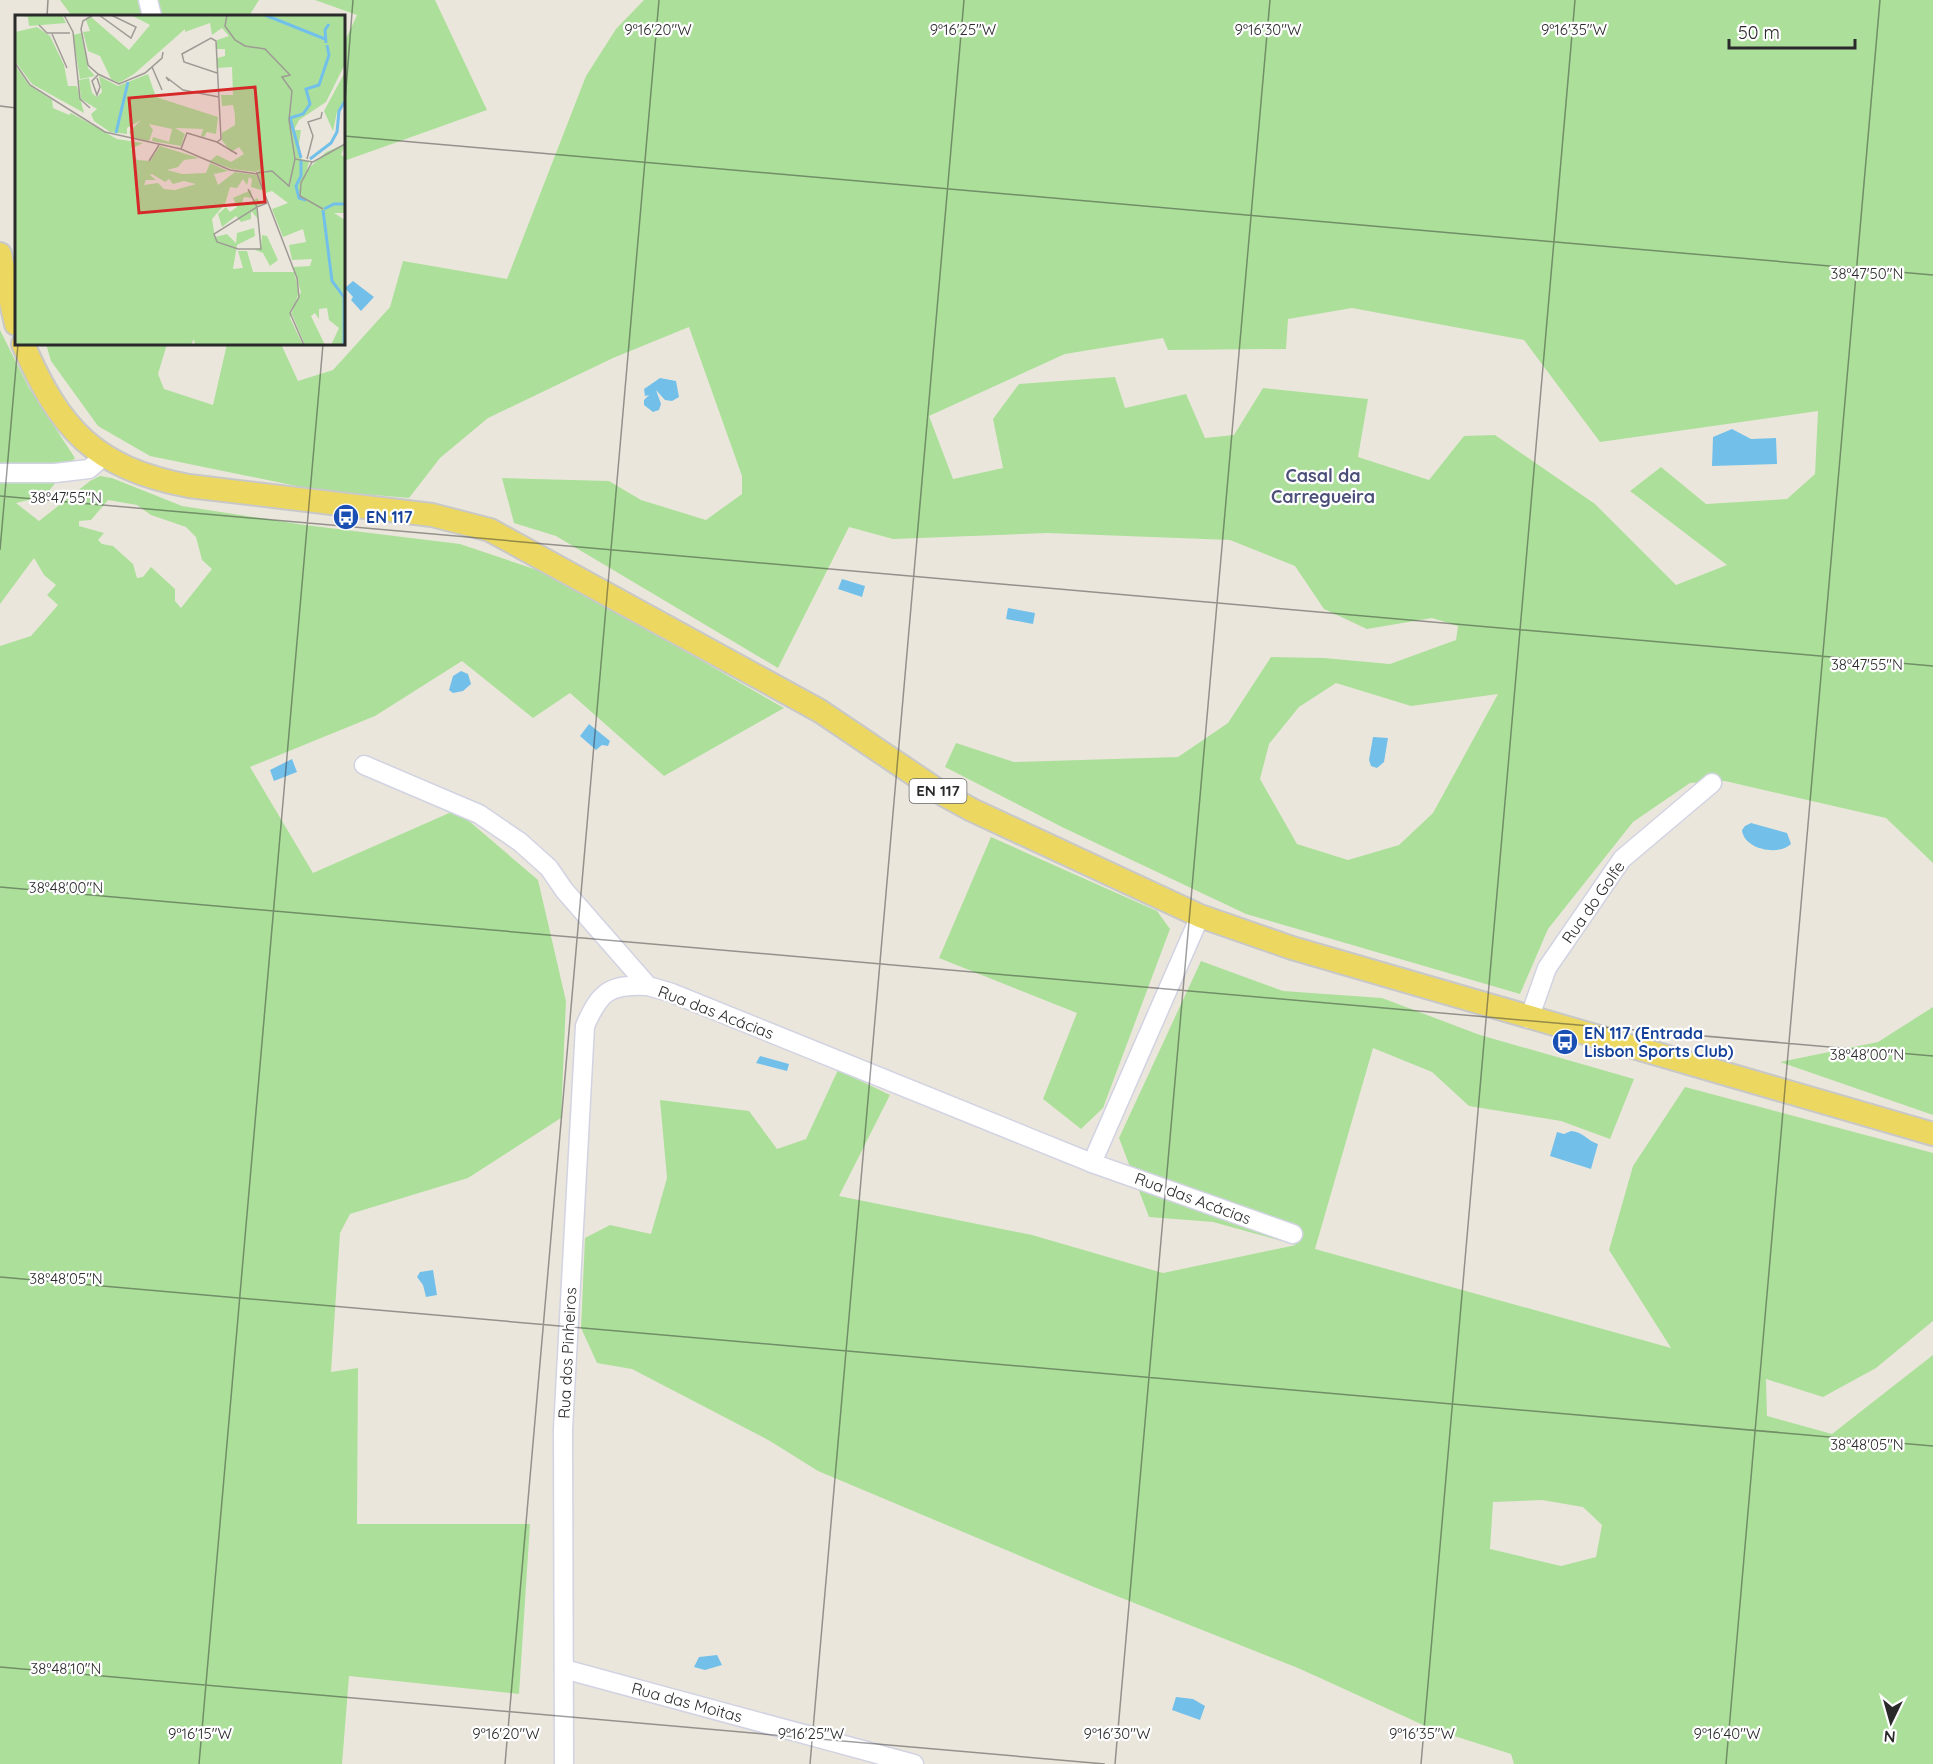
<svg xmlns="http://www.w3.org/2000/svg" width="1933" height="1764" font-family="Quicksand,sans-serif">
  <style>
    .green { fill: #ace09a; fill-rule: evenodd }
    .water { fill: #72c0ea }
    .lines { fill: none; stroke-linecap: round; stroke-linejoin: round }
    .minor-casing { stroke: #d2d3e2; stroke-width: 21 }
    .major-casing { stroke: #c8c8c8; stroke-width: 26 }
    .minor { stroke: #fff; stroke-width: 18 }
    .major { stroke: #ecd861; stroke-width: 22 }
    .ticks { fill: none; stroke: #2a2a2a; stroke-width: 1.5; stroke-opacity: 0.45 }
    .labels { text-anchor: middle; stroke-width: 4.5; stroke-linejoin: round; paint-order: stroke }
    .shield { fill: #fff; stroke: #6a6a6a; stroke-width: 1.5 }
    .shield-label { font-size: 15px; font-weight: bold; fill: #2a2a2a }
    .transit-label { font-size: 16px; font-weight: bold; fill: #164399; stroke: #fff; text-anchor: start }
    .street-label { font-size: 16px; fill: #2a2a2a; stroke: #fff }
    .neighbourhood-label { font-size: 18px; font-weight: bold; fill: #4c5079; stroke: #fff }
    .inset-river { fill: none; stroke: #72c0ea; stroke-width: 3 }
    .inset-road { fill: none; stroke: #9e9b95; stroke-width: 1.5 }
    .view { fill: #d62828; fill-opacity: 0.15; stroke: #d62828; stroke-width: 3 }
    .inset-edge { fill: none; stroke: #2a2a2a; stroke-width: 3 }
    .ticks-label { font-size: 15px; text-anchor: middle; fill: #2a2a2a; stroke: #fff; stroke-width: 4.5; stroke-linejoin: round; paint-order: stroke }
  </style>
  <rect width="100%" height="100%" fill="#ebe6dc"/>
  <!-- green -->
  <g class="green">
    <polygon points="60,0 259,0 249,16 72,16"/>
    <polygon points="315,0 435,0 487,110 344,161 344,43 357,15"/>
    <path d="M644,0H1933V863L1886,818L1725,781L1690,783L1633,822L1548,929L1520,994L1246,914L1064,828L945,767L956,743L1014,762L1178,757L1228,723L1271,657L1324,658L1390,664L1456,640L1458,626L1432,618L1367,629L1324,609L1295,566L1230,540L1047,533L893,539L849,527L778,668L556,536L514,523L502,478L609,481L641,500L706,520L742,494V476L689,327L613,358L488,418L440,458L409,498L316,490L150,456L98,426L51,361L46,344H167L158,374L164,389L213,405L227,344H281L298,381L333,370L390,307L403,261L507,279L586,76L616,29ZM1352,308L1524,340L1600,442L1818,411L1815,474L1787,499L1706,504L1661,467L1630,491L1727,565L1676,585L1595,504L1495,435L1464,436L1429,480L1358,457L1368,399L1263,388L1234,435L1205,438L1186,394L1125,408L1115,377L1019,384L993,419L1003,468L953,479L929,416L1065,354L1163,338L1168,350L1286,349L1288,319ZM1336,683L1411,706L1498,694L1433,813L1399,845L1348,860L1297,844L1260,779L1269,744L1299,707Z"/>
    <path d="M0,330L29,388L75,458L45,496L16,503L39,521L90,481L100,476L112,478L182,506L305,525L460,544L552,575L784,708L664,776L570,693L533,718L462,661L375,716L250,767L313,873L456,810L538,880L566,1001L561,1118L468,1178L350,1214L340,1233L331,1372L358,1368L357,1524H530L519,1694L349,1676L342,1764H0V646L31,636L58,605L47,595L56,585L44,575L34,558L0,604ZM108,500L137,505L151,515L186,527L196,537L202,560L212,569L181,608L175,601V589L151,567L143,577L137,578L133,564L113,546L102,544L98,540L104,533L79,526V521L91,520Z"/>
    <polygon points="991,837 1157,911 1170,929 1103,1108 1081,1129 1043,1099 1077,1013 939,958"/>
    <path d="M1201,961L1283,991L1382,998L1480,1035L1634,1079L1610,1139L1561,1121L1469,1106L1432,1072L1373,1048L1315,1249L1671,1348L1609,1250L1633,1166L1685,1087L1933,1153V1321L1876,1368L1823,1397L1766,1379L1767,1416L1832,1434L1933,1355V1764H1514L1511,1754L1432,1729L1298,1668L1094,1587L818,1471L770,1441L632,1369L597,1363L581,1328L585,1238L610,1225L651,1234L667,1178L660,1100L749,1111L777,1149L806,1139L838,1070L890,1095L839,1196L1032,1235L1163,1273L1296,1245L1213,1222L1149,1217L1119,1138ZM1542,1500L1583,1507L1602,1525L1596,1557L1561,1566L1490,1549L1493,1502Z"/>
    <polygon points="1933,1007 1933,1115 1780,1062 1878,1042"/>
  </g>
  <!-- water -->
  <g class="water">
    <polygon points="353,281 374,297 361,311 351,300 353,297 345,288"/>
    <polygon points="660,378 676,381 679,397 672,401 665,400 656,390 661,404 659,410 653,412 644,405 644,400 649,395 645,396 644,389"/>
    <polygon points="1732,429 1751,439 1776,438 1777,464 1712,466 1713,437"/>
    <polygon points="842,579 865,586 862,597 838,589"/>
    <polygon points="1008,608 1035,613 1033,624 1006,619"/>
    <polygon points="461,671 468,674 471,684 463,691 453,693 449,690 453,676"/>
    <polygon points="589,724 610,741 608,746 602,745 596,750 580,736"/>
    <polygon points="1373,737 1388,738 1384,762 1377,768 1371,766 1369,760"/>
    <polygon points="292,759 297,772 274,781 270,770"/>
    <path d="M1751,823L1787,833L1791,844C1779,856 1744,850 1742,830L1745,826Z"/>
    <polygon points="760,1056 789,1064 787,1071 756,1063"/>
    <path d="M1571,1131C1584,1132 1587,1141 1598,1144L1591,1169L1550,1156L1557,1132L1564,1134Z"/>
    <polygon points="433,1270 437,1295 426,1297 423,1285 417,1277 420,1272"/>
    <polygon points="717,1655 722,1665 705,1670 694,1667 699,1657"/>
    <polygon points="1176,1697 1193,1699 1205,1706 1200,1720 1172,1710"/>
  </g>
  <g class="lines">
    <!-- minor casing -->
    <g class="minor-casing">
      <g id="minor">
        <polyline points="148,0 152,16"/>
        <polyline points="0,473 55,473 89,469 103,457"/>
        <polyline points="364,765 479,814 520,842 549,868 564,890 648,986 672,993 1092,1163 1200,916"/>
        <polyline points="1529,1019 1547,968 1622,859 1712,783"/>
        <polyline points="1092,1163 1293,1234"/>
        <polyline points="564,1669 914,1764"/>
        <path d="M564,1764L563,1429L585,1026C600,991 610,984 648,986"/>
      </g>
    </g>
    <!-- major casing -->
    <g class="major-casing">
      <g id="major">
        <polyline points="0,254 16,324"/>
        <path d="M23,344C60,430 95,468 189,486L432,515L490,530L820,711L943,794L972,810L1200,916L1292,948L1933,1134"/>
      </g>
    </g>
    <!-- minor -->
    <use href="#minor" class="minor"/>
    <!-- major -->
    <use href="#major" class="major"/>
  </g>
  <!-- ticks -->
  <path class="ticks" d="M47,16L48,0M0,106L16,108M344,114L353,0M344,136L1933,275M0,496L1933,666M0,550L18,344M0,887L1933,1056M0,1277L1933,1446M0,1667L1105,1764M199,1764L323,344M505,1764L659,0M810,1764L964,0M1115,1764L1270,0M1421,1764L1575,0M1726,1764L1880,0"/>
  <!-- icons -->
  <defs>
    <g id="bus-disc" transform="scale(1.35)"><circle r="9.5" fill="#1a4fb4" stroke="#fff"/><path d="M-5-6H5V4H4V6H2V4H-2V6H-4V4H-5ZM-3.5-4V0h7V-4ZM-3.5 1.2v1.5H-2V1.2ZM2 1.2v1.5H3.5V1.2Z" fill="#fff"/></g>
  </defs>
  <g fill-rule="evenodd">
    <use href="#bus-disc" x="346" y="517"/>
    <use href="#bus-disc" x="1565" y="1042"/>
  </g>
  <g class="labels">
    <!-- shield labels -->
    <rect class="shield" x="909.5" y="779" width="57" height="24" rx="4.5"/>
    <g class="shield-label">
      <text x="938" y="796">EN 117</text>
    </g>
    <!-- transit labels -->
    <g class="transit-label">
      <text x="366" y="523">EN 117</text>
      <text x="1584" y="1039">EN 117 (Entrada<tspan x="1584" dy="18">Lisbon Sports Club)</tspan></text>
    </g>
    <!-- street labels -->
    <g class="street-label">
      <text transform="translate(1593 902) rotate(-55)" y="6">Rua do Golfe</text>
      <text transform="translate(716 1012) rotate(21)" y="6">Rua das Acácias</text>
      <text transform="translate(1193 1198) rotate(20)" y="6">Rua das Acácias</text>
      <text transform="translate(567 1353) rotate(-87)" y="6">Rua dos Pinheiros</text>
      <text transform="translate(687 1702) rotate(15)" y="6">Rua das Moitas</text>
    </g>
    <!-- neighbourhood labels -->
    <g class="neighbourhood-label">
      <text x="1323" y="482">Casal da<tspan x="1323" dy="21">Carregueira</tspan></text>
    </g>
  </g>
  <!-- overview -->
  <g transform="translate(15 15)">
    <rect width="330" height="330" fill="#ebe6dc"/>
    <path d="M0,0H47L51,8L14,11L13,2ZM116,0H330V49L311,87L284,105L279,115H286L284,128L286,144L294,146L292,155L311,137L330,129L326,140L330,142V198H319L330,205V330H316L324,313L314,305L312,293L304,294V304L300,298L296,301L310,330H290L276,297L286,277L278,252L295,251L297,244L277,245L274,230L291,227L288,214L268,222L257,194L273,188L257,176L251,178L242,158L245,154L241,157L217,154L195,146L202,140L216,147L229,139L224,132L216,137L207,125V118L220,110V100L218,90L207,91L206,80H218L217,52L202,53V43L210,41V34H202V25L214,21L207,13L197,20L195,8L170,17V14L119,59L104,68L96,64L85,41L73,36L68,17L75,16L71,5L76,2L114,35L135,10ZM22,12L35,21L49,50L53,71H62L69,98L17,69L0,46V17ZM66,18L73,53L80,61L65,64L58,20ZM0,50L14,70L37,85L38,93L54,100L56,98L102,124L128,128L116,134L122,145L135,146L145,131L184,143L169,145L163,152L152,155L167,159L191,158L195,148L213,156L199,159L203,170L220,157L241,160L248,173L246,175L236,172L237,164L234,162L232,170L228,164L222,173L215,172L210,189L197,204L200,222L212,219L221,228L222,218L239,213L240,221L222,230L218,254L228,253L223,236H232L238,257H279L284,277L275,303L288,330H180L179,324L176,330H0ZM137,159L150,167L154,164L158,169L169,166L181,169L160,175L149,174L143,168L129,170L131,165H141L135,160ZM330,57V86L322,97L318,116L309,96ZM133,59L141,82L203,102L201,119L192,117L189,122L186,121L188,114L160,113L170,119L166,131L137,126L138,122L154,127L157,114L134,109L138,115L134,126L117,123L114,117L126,105L112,113V119L95,117L79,106L76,99L82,94L66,84L64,65L74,63L77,78L82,82L87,77L84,61L103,71ZM236,175L237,183L229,182L227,188L232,190L242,183L246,188L252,186L241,192L244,205L236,196V204L226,207L221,201L207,212L203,199L211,192L215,197L222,192L218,183ZM247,220L252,221L263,245L255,251L248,238L240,235L246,232Z" fill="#ace09a" fill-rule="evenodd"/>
    <path class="inset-river" d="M250,0L310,24M311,28L310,15L314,9M101,118L113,67M286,143L275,103L288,99L295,89L291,74L304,70L314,40L312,30M295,144L316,128L322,117L324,96L330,86M286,145V161L281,171L284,183L291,185M309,194L319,189H330M308,195L317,266L329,282V330"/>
    <path class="inset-road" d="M49,0L58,17L65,84L75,93M78,0L68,6L66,14L73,50L83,59L104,69L130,58L147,43L148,37M84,0L116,23L121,12L96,0M212,0L210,11L220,25L230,31L250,34L275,60L267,62L277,76L274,105L280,144M24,10L32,18H55M37,19L52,53M0,48L15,70L90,117L166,134L215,155L242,159L282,263L284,282L275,298L289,330M137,52L147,75M202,58L169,47L167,39L196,23L201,26L206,124L202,127M82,63L85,72L82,80L77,66L83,60M154,66L151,62L168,75L204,82M166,134L172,118L202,127L222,139M292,144L298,121L293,107L306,103L307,97M134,146L144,130M297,147L286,168L285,181L308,194M241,158L257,156L274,171L280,144L298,147L330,129M233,174L242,192L252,188M242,192L246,234H223L202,227L199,219Z"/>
    <path class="view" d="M240,72L250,187L124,198L114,83Z"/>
    <rect width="330" height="330" class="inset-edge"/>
  </g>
  <g class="ticks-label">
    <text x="658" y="35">9°16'20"W</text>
    <text x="963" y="35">9°16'25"W</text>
    <text x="1268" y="35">9°16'30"W</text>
    <text x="1574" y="35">9°16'35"W</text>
    <text x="1867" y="279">38°47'50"N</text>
    <text x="66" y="503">38°47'55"N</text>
    <text x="1867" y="670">38°47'55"N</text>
    <text x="66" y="893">38°48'00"N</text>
    <text x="1867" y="1060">38°48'00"N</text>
    <text x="66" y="1284">38°48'05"N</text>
    <text x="1867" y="1450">38°48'05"N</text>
    <text x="66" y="1674">38°48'10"N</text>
    <text x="200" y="1739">9°16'15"W</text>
    <text x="506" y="1739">9°16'20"W</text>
    <text x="811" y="1739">9°16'25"W</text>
    <text x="1117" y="1739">9°16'30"W</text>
    <text x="1422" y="1739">9°16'35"W</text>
    <text x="1727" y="1739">9°16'40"W</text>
  </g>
  <!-- north arrow -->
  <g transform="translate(1891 1722) rotate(185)" stroke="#ffffff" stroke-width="4.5" paint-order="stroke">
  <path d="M0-4.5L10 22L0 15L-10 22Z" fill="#2a2a2a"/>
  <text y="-9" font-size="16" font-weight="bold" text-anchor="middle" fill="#2a2a2a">N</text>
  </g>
  <!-- scale -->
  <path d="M1729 39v9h126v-9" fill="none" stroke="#2a2a2a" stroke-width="3"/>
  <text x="1738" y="39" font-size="18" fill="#2a2a2a" stroke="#ffffff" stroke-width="4.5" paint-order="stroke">50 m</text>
</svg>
